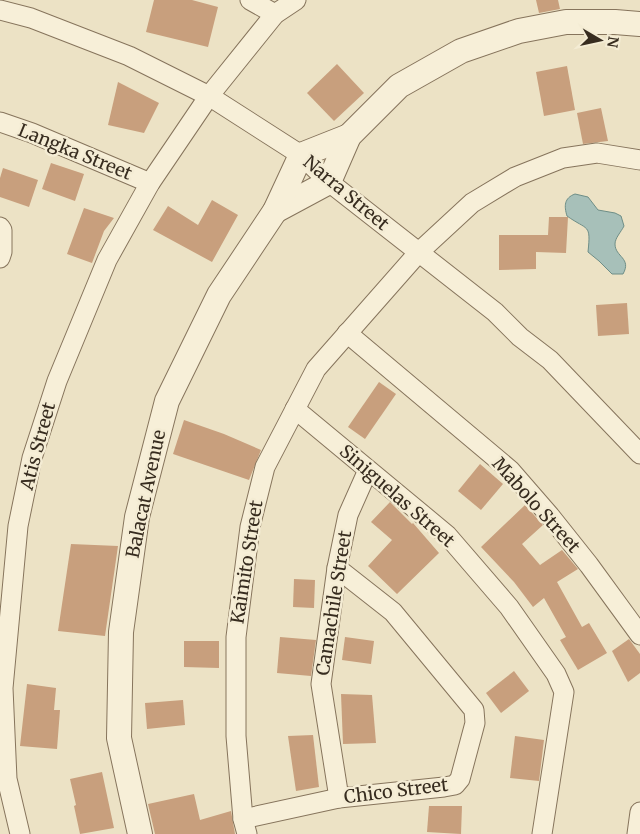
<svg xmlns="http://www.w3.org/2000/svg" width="640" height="834" font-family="Merriweather,serif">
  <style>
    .water { fill: #a7c0b9; stroke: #6e8e87 }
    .building { fill: #c89f7d }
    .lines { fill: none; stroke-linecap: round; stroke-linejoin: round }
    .minor-casing { stroke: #86745c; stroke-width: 21 }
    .tertiary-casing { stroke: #86745c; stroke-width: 26 }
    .minor { stroke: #f7efd8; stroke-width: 19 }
    .tertiary { stroke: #f7efd8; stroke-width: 24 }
    .labels { text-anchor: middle; stroke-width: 5; stroke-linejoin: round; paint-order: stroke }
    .street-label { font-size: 18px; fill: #372c1f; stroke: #f4ecd4 }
  </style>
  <rect width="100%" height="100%" fill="#ece2c5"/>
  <!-- water -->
  <path class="water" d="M575,194L588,197L598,210L615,213L621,216L624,226C621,232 615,238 615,244C615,257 632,258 623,274H612L599,261L588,252C591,223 588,231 567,216C564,206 564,198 575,194Z"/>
  <!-- building -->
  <g class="building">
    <polygon points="154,0 192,0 218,7 208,47 146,32"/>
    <polygon points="536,0 558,0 560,9 539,13"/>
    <polygon points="337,64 364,93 334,121 307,93"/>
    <polygon points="567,66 575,110 544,116 536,72"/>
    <polygon points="118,82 159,103 144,133 108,125"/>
    <polygon points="601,108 608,141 583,144 577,113"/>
    <polygon points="51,163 84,174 75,201 42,189"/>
    <polygon points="3,168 38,180 29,207 0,197 0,178"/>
    <polygon points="212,200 238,215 212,262 153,230 168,206 198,225"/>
    <polygon points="84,208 114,218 104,231 92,263 67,254"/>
    <polygon points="549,217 568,217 566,253 536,252 536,269 499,270 499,235 548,235"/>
    <polygon points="627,303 629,334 598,336 596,305"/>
    <polygon points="379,382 396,394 365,439 348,427"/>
    <polygon points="184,420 224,434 261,450 249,480 173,454"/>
    <polygon points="480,464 503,484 481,510 458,491"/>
    <polygon points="390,502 412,524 413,523 439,553 397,594 368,566 392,540 371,522"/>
    <polygon points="525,505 543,525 522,544 540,565 562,550 578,569 557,582 582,627 589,623 607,653 578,670 560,640 566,637 544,598 533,607 514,582 481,547"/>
    <polygon points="71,544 118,546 105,636 58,631"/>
    <polygon points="294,579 315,580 314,608 293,607"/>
    <polygon points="280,637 316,640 311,676 277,673"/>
    <polygon points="345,637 374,641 371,664 342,660"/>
    <polygon points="629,639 640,654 640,673 628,682 612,651"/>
    <polygon points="184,641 219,641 219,668 184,667"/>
    <polygon points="514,671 529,691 501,713 486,693"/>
    <polygon points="27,684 56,688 54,710 60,710 57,749 20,746"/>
    <polygon points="341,694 372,695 376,743 343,744"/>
    <polygon points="183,700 185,725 147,729 145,703"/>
    <polygon points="313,735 319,787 296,791 288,736"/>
    <polygon points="515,736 544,740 539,781 510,778"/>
    <polygon points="102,772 114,828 80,834 74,806 76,805 70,779"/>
    <polygon points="194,794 200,820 231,811 235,834 155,834 148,804"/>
    <polygon points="429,806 462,806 461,834 427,832"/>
  </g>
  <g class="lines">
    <!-- minor casing -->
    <g class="minor-casing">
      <g id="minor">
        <polyline points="250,0 275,14"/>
        <polyline points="0,10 31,18 129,56 209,96 301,155 329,182 495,312 520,337 550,360 640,454"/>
        <polyline points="0,122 32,133 150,183"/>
        <polyline points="0,227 2,230 2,252 0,258"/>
        <polyline points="347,333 510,470 550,516 589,565 640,635"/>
        <polyline points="295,409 447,535 509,607 556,674 564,692 542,834"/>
        <polyline points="339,798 321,684 337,568 348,515 368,470"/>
        <polyline points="243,819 339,798 444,787 455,785 460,779 475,723 474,710 393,612 337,568"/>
        <polyline points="20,834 7,779 3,688 18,526 32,458 57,381 107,260 150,183 209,96 275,14 296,0"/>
        <polyline points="247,834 243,819 236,736 236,637 250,527 265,467 316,369 419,252 472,203 515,177 563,158 597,153 640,160"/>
        <polyline points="637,834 640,812"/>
      </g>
    </g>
    <!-- tertiary casing -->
    <g class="tertiary-casing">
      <g id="tertiary">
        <polyline points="275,211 329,182 349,136 399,86 461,51 519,31 566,22 615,22 640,24"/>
        <polyline points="140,834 119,738 121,632 137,517 167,401 219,295 275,211 301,155 349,136"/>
      </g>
    </g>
    <!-- minor -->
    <use href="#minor" class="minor"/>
    <!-- tertiary -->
    <use href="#tertiary" class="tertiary"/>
  </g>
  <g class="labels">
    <!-- street labels -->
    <g class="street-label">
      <text transform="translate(75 152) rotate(22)" y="6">Langka Street</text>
      <text transform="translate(346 193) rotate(40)" y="6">Narra Street</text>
      <text transform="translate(38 446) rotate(-75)" y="6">Atis Street</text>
      <text transform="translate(146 494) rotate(-78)" y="6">Balacat Avenue</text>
      <text transform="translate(397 496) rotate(41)" y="6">Siniguelas Street</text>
      <text transform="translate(536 505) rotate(48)" y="6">Mabolo Street</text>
      <text transform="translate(247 562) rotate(-81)" y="6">Kaimito Street</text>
      <text transform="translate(334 603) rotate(-81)" y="6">Camachile Street</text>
      <text transform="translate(396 791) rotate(-7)" y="6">Chico Street</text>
    </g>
  </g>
  <!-- north arrow -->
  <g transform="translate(600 40) rotate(99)" stroke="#f4ecd4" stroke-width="4" paint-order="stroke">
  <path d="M0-4L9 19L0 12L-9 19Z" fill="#372c1f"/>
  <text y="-8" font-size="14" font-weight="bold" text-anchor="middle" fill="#372c1f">N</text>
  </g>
</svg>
